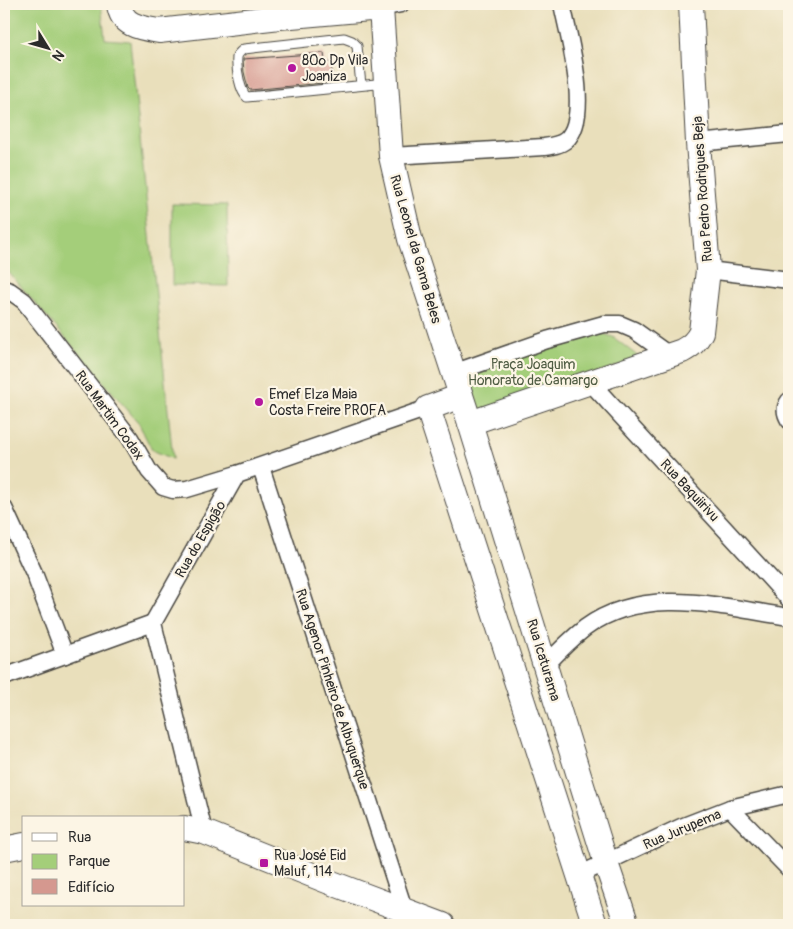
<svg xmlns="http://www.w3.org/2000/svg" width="793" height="929" font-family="Pangolin,sans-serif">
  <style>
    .green { fill: #a4ce7a; stroke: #687c52 }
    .building { fill: #d5988f }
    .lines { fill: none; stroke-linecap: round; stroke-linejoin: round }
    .lane-casing { stroke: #484641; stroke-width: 11 }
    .street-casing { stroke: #484641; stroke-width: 19 }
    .secondary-casing { stroke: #484641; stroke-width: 26 }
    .lane { stroke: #fff; stroke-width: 9 }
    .street { stroke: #fff; stroke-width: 16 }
    .secondary { stroke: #fff; stroke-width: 24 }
    .poi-dot { fill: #b5179e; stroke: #fcf5e5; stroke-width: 2 }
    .labels { text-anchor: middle; stroke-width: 4.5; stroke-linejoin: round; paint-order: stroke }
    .poi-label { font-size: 14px; fill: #2b2b2b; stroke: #fcf5e5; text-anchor: start }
    .street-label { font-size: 14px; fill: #2b2b2b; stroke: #fcf5e5 }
    .park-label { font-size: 14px; fill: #4f5c43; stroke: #fcf5e5 }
  </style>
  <rect width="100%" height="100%" fill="#fcf5e5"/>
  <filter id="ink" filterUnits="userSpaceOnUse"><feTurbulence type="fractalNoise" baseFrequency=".02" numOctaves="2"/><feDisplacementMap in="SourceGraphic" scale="10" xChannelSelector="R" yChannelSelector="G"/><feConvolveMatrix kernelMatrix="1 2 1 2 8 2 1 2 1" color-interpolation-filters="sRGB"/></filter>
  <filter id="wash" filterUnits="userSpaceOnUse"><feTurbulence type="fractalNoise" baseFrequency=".0096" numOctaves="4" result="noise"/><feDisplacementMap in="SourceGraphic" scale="20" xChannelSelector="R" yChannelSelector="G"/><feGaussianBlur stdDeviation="1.12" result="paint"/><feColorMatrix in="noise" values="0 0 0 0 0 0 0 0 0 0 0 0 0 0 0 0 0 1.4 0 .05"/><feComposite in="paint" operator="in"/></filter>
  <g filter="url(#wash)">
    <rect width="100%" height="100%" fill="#e9dfbb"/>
    <!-- green -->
    <g class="green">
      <polygon points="4,4 101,4 105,39 130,41 173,459 152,450 138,422 4,267"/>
      <polygon points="172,204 227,205 228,286 172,285"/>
      <polygon points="601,333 613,337 640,358 475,415 461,374 540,346"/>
    </g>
    <g id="blocks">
      <!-- building -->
      <polygon class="building" points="324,53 325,63 331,62 333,82 250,90 248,88 244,72 243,59"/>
    </g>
  </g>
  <g filter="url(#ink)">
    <use href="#blocks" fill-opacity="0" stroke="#484641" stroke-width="1"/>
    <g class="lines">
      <!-- lane casing -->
      <g class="lane-casing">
        <path id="lane" d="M361,85L357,46L352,41L344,38L244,49C241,51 237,54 237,58C236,68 240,92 247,97L386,83"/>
      </g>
      <!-- street casing -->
      <g class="street-casing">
        <g id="street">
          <polyline points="381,8 401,4"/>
          <polyline points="698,143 789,134"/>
          <path d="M391,156L544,147C552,146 560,145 566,140C592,117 568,34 562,4"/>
          <polyline points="708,270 789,280"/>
          <polyline points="4,289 10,291 24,301 130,438 149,471 163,487 173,490 187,489 237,474"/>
          <polyline points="453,373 547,340 604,324 620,324 634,330 669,355"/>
          <polyline points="590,382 789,599"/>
          <path d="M789,401C784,408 785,413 789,420"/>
          <polyline points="261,467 405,912"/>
          <polyline points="4,508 34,573 65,655"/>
          <path d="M546,665C558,652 571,639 585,628C645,584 722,607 789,617"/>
          <polyline points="4,677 153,623"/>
          <polyline points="730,808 789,869"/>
          <polyline points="204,832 153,623 237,474 428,408"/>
          <polyline points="579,875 681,827 730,808 789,794"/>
        </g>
      </g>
      <!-- secondary casing -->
      <g class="secondary-casing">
        <g id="secondary">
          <path d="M119,4C121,26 141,28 159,31L280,17L381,8L391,156L410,239L470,423L606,863L627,925"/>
          <polyline points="461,396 428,408 595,925"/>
          <path d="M470,423L682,351C691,346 696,342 701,332L708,270L698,143L691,4"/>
          <polyline points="184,828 204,832 332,883 443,925"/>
          <polyline points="4,849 24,845"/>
        </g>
      </g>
      <!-- lane -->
      <use href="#lane" class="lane"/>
      <!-- street -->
      <use href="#street" class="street"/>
      <!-- secondary -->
      <use href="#secondary" class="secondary"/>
    </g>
  </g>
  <!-- markers -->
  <g class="poi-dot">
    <circle cx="292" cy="68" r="5"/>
    <circle cx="259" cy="402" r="5"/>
    <rect x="259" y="858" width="10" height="10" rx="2.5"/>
  </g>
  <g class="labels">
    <!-- poi labels -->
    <g class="poi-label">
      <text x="302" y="65">80º Dp Vila<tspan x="302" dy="16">Joaniza</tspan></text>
      <text x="269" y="399">Emef Elza Maia<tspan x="269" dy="16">Costa Freire PROFA</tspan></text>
      <text x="274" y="860">Rua José Eid<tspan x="274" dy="16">Maluf, 114</tspan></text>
    </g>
    <!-- street labels -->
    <g class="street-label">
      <text transform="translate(702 189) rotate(-94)" y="5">Rua Pedro Rodrigues Beja</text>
      <text transform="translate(416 249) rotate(74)" y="5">Rua Leonel da Gama Beles</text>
      <text transform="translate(110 415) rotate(54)" y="5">Rua Martim Codax</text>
      <text transform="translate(690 490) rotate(47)" y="5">Rua Baquiirivu</text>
      <text transform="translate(200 539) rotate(-60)" y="5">Rua do Espigão</text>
      <text transform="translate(544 660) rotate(73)" y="5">Rua Icaturama</text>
      <text transform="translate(333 689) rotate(72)" y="5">Rua Agenor Pinheiro de Albuquerque</text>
      <text transform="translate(682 829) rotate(-23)" y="5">Rua Jurupema</text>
    </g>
    <!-- park labels -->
    <g class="park-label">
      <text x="533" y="369">Praça Joaquim<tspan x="533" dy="16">Honorato de Camargo</tspan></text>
    </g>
  </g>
  <!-- margin -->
  <rect width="793" height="929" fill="none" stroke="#fcf5e5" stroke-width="20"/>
  <!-- legend -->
  <rect x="22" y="816" width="162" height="90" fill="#fcf5e5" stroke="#a8a49b"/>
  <rect x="32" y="833" width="25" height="8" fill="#ffffff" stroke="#a8a49b"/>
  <text x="68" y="842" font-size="15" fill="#2b2b2b">Rua</text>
  <rect x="32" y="854" width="25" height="15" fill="#a4ce7a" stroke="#a8a49b"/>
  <text x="68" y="866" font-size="15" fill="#2b2b2b">Parque</text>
  <rect x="32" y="879" width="25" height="15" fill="#d5988f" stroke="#a8a49b"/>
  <text x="68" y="892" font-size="15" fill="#2b2b2b">Edifício</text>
  <!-- north arrow -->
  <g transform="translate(48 48) rotate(127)" stroke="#fcf5e5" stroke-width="4" paint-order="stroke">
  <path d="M0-4L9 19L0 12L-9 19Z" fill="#2b2b2b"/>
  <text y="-8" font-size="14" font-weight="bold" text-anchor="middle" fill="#2b2b2b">N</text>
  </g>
</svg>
